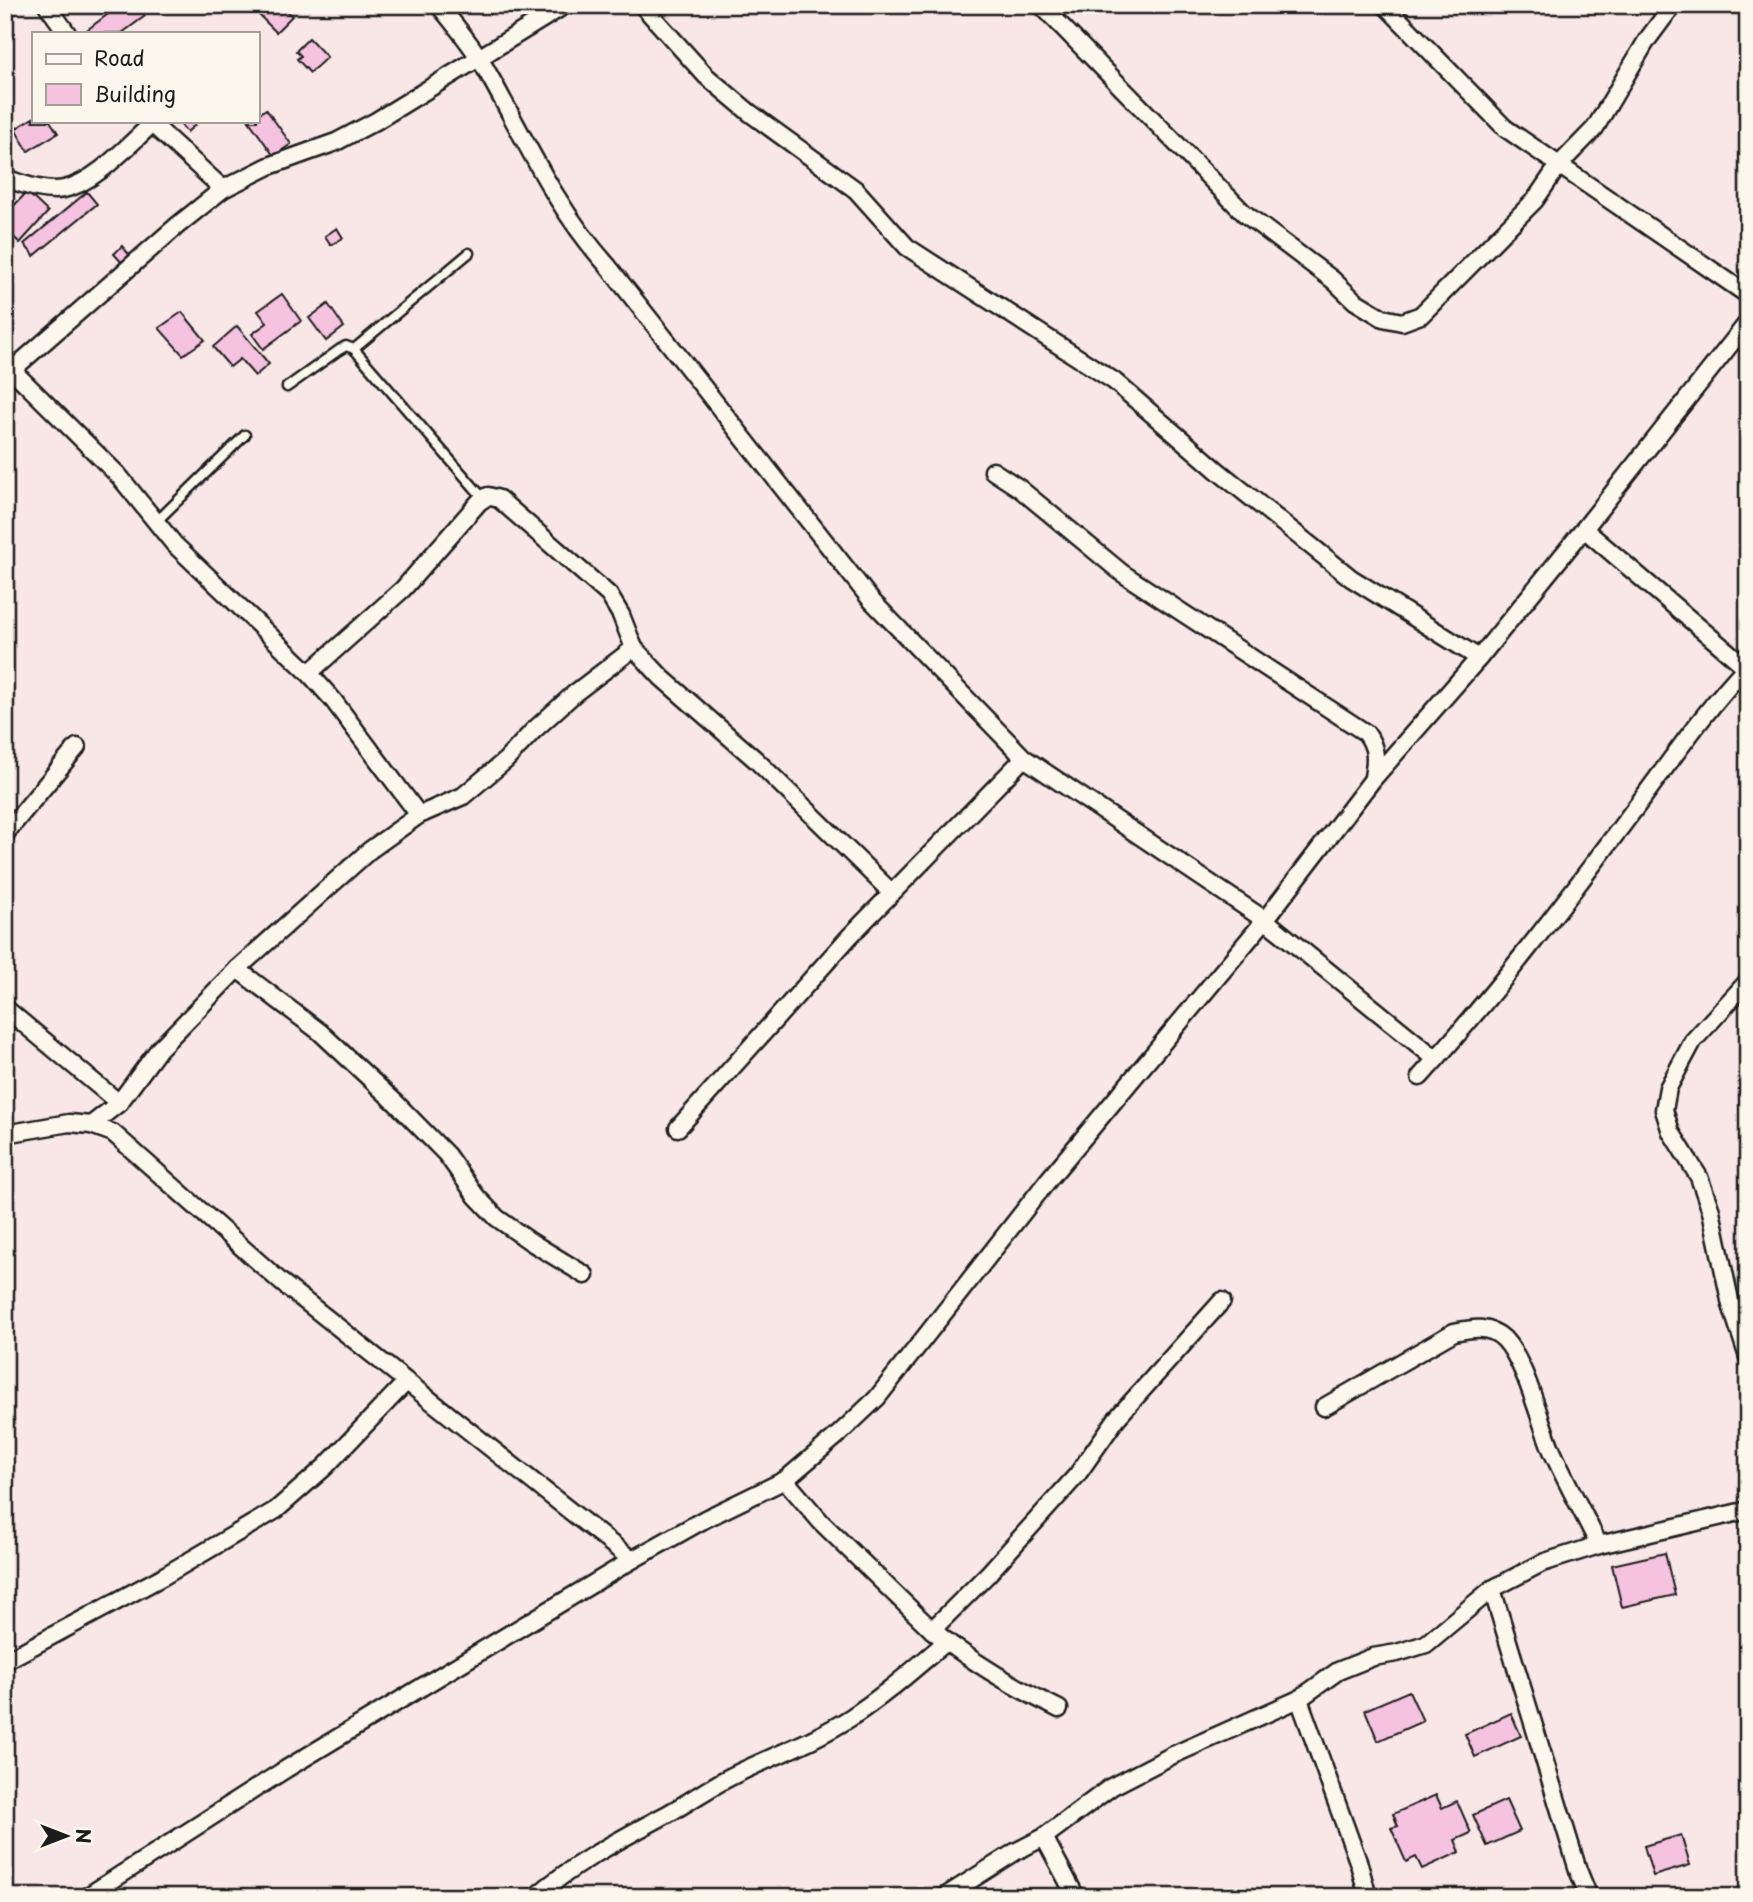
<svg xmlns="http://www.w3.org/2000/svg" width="1753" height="1902" font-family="'Playpen Sans',sans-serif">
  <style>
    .building { fill: #f5c2e0; stroke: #1c1c1c; stroke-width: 2 }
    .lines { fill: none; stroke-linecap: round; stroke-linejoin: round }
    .service-casing { stroke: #1c1c1c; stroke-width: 13 }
    .minor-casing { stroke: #1c1c1c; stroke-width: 21 }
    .service { stroke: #fbf7ec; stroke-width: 8 }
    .minor { stroke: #fbf7ec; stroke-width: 16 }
  </style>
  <rect width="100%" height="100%" fill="#f9e7e8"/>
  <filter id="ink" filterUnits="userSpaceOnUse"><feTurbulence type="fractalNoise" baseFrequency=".0143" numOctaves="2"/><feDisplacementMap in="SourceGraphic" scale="14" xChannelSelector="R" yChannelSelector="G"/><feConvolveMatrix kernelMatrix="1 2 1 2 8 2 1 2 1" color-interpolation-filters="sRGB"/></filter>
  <g filter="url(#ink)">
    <!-- building -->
    <g class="building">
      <polygon points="120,5 136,5 145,16 122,33 83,33"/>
      <polygon points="249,5 282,5 292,16 276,32"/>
      <polygon points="309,38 327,57 310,73 297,59 301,56 296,51"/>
      <polygon points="266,109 291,144 274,156 249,121 257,121 257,115"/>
      <polygon points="33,118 33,121 50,121 58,133 28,151 15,129"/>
      <polygon points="182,121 192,121 195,125 187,132 179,123"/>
      <polygon points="27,192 48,212 20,243 5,229 5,215"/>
      <polygon points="87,192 97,204 34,256 24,244"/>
      <polygon points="337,228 343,238 331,245 325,236"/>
      <polygon points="122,246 132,258 124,265 114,254"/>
      <polygon points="282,294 301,321 263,349 252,334 267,323 258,311"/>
      <polygon points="328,304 344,327 326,341 309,318"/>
      <polygon points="182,312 205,340 183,355 159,328"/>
      <polygon points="237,326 269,364 255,376 240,359 230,367 213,347"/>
      <polygon points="1665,1553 1675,1595 1622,1607 1612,1565"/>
      <polygon points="1409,1691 1423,1721 1378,1741 1365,1710"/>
      <polygon points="1511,1713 1521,1736 1475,1757 1465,1734"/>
      <polygon points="1436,1795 1442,1808 1457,1801 1471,1833 1455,1840 1460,1852 1422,1869 1416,1857 1406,1862 1391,1828 1398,1826 1393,1814"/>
      <polygon points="1506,1800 1520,1831 1487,1846 1473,1815"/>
      <polygon points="1681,1835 1690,1865 1653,1876 1644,1846"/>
    </g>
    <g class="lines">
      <!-- service casing -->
      <g class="service-casing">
        <g id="service">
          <polyline points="354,349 469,253"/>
          <polyline points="287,387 339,350 346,346 354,349 484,499"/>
          <polyline points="156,522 245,435"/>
        </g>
      </g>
      <!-- minor casing -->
      <g class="minor-casing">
        <g id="minor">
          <polyline points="47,5 67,33"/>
          <path d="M439,5C453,23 469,41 481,61C522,131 551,203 607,265L871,600L1024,758"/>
          <polyline points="642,5 706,76 750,113 856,190 907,247 1114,381 1218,471 1351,578 1479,658"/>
          <polyline points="1041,5 1244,213 1333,280 1355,301 1383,318 1402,322 1421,315 1535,200 1559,165 1595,128 1647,40 1673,5"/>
          <polyline points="1385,5 1505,128 1748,295"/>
          <polyline points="149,121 223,189"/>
          <path d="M5,178C22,184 46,193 64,189C96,182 128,145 152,124"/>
          <polyline points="5,366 12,370 119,476 174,544 309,673 333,700 419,815"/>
          <polyline points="12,370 178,225 223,189 269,166 336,142 376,121 565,5"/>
          <path d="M993,471L1019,488L1122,573L1366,733C1377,748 1376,759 1373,777"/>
          <polyline points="1584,529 1748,669"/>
          <polyline points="309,673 403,589 479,502 488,496 499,499 609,595 621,615 634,648"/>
          <polyline points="5,834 77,747"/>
          <polyline points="237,969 320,1032 396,1103 447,1155 476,1196 497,1218 531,1242 585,1275"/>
          <polyline points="1748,981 1693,1041 1668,1088 1664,1110 1671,1132 1699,1177 1711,1211 1731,1305 1748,1357"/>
          <polyline points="5,1008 119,1103"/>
          <path d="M1420,1077C1495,994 1563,905 1630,815C1668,765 1704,711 1748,665"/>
          <polyline points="91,1125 119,1103 159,1049 237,969 370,850 419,815 463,796 506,760 533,731 575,693 634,648 662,678 756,760 891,892"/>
          <polyline points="678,1128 850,936 1024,758 1265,920 1436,1059"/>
          <polyline points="5,1134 69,1123 91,1125 113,1133 281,1282 632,1560"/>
          <path d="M1324,1407L1454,1332C1472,1328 1490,1325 1504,1339C1526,1362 1540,1424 1553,1453C1567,1484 1584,1514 1599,1545"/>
          <path d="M785,1480L821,1522L932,1630C969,1660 1016,1688 1059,1709"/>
          <polyline points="1492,1589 1578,1870 1589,1897"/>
          <polyline points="932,1630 988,1574 1077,1475 1117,1418 1222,1301"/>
          <polyline points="5,1661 162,1577 276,1510 325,1467 406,1382"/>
          <polyline points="1299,1699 1359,1864 1368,1897"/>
          <polyline points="1044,1837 1076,1897"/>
          <polyline points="86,1897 286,1769 632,1560 705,1519 785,1480 839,1434 877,1398 1049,1179 1265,920 1373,779 1479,658 1584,529 1748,322"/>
          <path d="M535,1897C577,1861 623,1838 671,1812C691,1801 710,1787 730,1777C770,1757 813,1742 850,1718C884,1696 915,1668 946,1642"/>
          <polyline points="944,1897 1015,1852 1044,1837 1111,1787 1173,1755 1299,1699 1338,1671 1373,1657 1397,1653 1426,1644 1492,1589 1542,1563 1599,1545 1748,1510"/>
        </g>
      </g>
      <!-- service -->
      <use href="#service" class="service"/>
      <!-- minor -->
      <use href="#minor" class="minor"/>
    </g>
  </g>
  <!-- margin -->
  <rect width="1753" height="1902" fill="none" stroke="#fbf7ec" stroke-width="28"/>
  <rect x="14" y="14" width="1725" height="1874" fill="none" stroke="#1c1c1c" stroke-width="2.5" filter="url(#ink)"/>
  <!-- legend -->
  <rect x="32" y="32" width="228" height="91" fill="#fbf7ec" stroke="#a29f99" stroke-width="2"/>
  <rect x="46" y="54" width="35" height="10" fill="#fbf7ec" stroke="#a29f99" stroke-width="2"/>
  <text x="94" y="66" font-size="21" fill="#1c1c1c">Road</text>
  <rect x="46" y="84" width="35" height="21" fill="#f5c2e0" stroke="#a29f99" stroke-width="2"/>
  <text x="94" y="102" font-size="21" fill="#1c1c1c">Building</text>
  <!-- north arrow -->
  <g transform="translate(66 1836) rotate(90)" stroke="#fbf7ec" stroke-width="5" paint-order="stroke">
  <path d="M0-5L12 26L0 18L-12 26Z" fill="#1c1c1c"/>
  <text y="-10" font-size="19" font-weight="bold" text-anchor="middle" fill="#1c1c1c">N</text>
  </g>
</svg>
